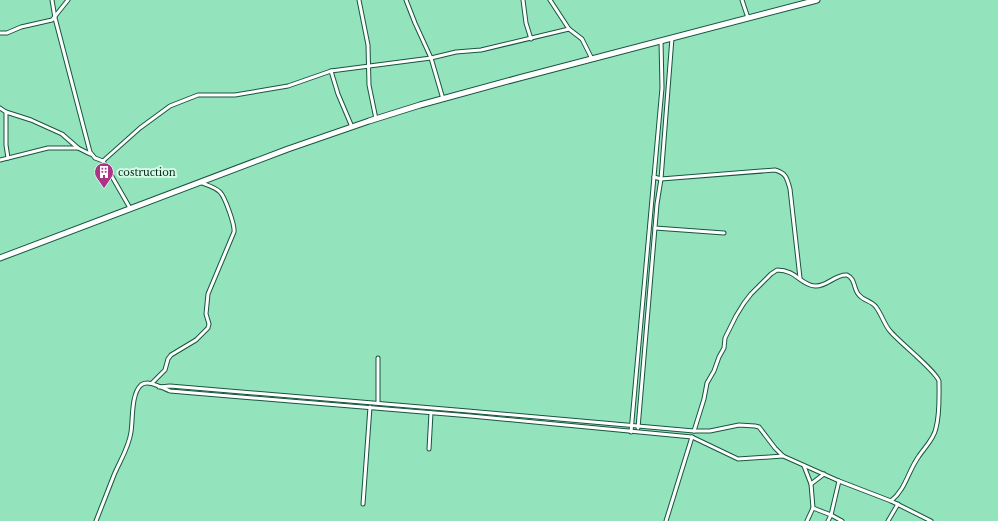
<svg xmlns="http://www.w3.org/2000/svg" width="998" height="521" font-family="'Libre Baskerville',serif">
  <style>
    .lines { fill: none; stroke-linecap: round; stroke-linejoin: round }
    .street-casing { stroke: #17563d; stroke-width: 5 }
    .primary-casing { stroke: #17563d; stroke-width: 7 }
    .street { stroke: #fff; stroke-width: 3 }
    .primary { stroke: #fff; stroke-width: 5 }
    .labels { text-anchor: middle; stroke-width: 4; stroke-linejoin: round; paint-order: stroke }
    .poi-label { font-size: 10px; fill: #032518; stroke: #d4fae6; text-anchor: start }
  </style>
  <rect width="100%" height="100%" fill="#93e3bd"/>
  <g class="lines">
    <!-- street casing -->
    <g class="street-casing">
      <g id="street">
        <polyline points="52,0 55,18 90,152 95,158 103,161 130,208"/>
        <polyline points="359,0 368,45 369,85 376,119"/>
        <polyline points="406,0 415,23 431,58 443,99"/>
        <polyline points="523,0 526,23 531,39"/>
        <polyline points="550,0 569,29"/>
        <polyline points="742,0 748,18"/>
        <polyline points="0,33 7,33 21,27 52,20 68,0"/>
        <polyline points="331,71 338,94 352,127"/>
        <polyline points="0,108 6,112 31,120 62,134 78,148 90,154"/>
        <polyline points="6,112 6,145 8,158"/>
        <polyline points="0,160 48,148 78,148"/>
        <polyline points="103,161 140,128 170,106 198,95 235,95 288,86 331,71 431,58 456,52 481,50 569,29 582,39 592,59"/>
        <path d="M654,177L661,179L775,170C786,173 787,178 790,189L800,278"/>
        <polyline points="655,228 724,233"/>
        <polyline points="378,358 378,403"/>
        <path d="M152,383L165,370L168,359L171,355L196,340L208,328L209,324L206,314L208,294L234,232C235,225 225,197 220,192C215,187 206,185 200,182"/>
        <polyline points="159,387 170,386 468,411 694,431 710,431 739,425 755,426 759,427 775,448 783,456 839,481 891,501 931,521"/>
        <polyline points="638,428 657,204 661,179 672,38"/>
        <path d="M694,431L704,399L707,383L714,371L719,357L724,348L725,338L736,316L744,303L751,294L771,274L777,270C797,270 800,285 815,286C827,287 835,274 847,275C856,279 853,289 859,295C864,301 872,301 876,307C882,315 884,324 890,331C900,343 935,370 939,381C939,396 940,413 936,428C934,439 925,447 919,456C908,471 906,489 891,501"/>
        <polyline points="631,432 662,88 661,41"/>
        <polyline points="429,449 431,413"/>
        <polyline points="804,466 811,484 813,508 807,521"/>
        <polyline points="811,484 824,474"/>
        <polyline points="363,504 370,407"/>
        <polyline points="813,508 831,515 842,521"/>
        <path d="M96,521C102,506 108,490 114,475C120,461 129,447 131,432C133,419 131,394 141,385C148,379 162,388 170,391L471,416L692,437L738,459L783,456"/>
        <polyline points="666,521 692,437"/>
        <polyline points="828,521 831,515 839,481"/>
        <polyline points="888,521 898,504"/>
      </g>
    </g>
    <!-- primary casing -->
    <g class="primary-casing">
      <polyline id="primary" points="0,258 288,149 369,121 420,105 519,78 817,0"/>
    </g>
    <!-- street -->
    <use href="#street" class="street"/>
    <!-- primary -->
    <use href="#primary" class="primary"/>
  </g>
  <!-- icons -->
  <defs>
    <g id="building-pin" transform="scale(1)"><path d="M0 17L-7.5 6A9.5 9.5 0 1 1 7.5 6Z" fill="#ad3387" stroke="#d4fae6"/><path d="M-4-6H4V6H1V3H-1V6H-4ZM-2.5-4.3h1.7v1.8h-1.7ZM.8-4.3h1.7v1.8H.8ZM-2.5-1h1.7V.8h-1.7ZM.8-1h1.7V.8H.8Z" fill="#fff"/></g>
  </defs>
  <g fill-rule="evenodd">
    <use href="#building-pin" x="104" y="172"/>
  </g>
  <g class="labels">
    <!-- poi labels -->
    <g class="poi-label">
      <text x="118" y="176">costruction</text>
    </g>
  </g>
</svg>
